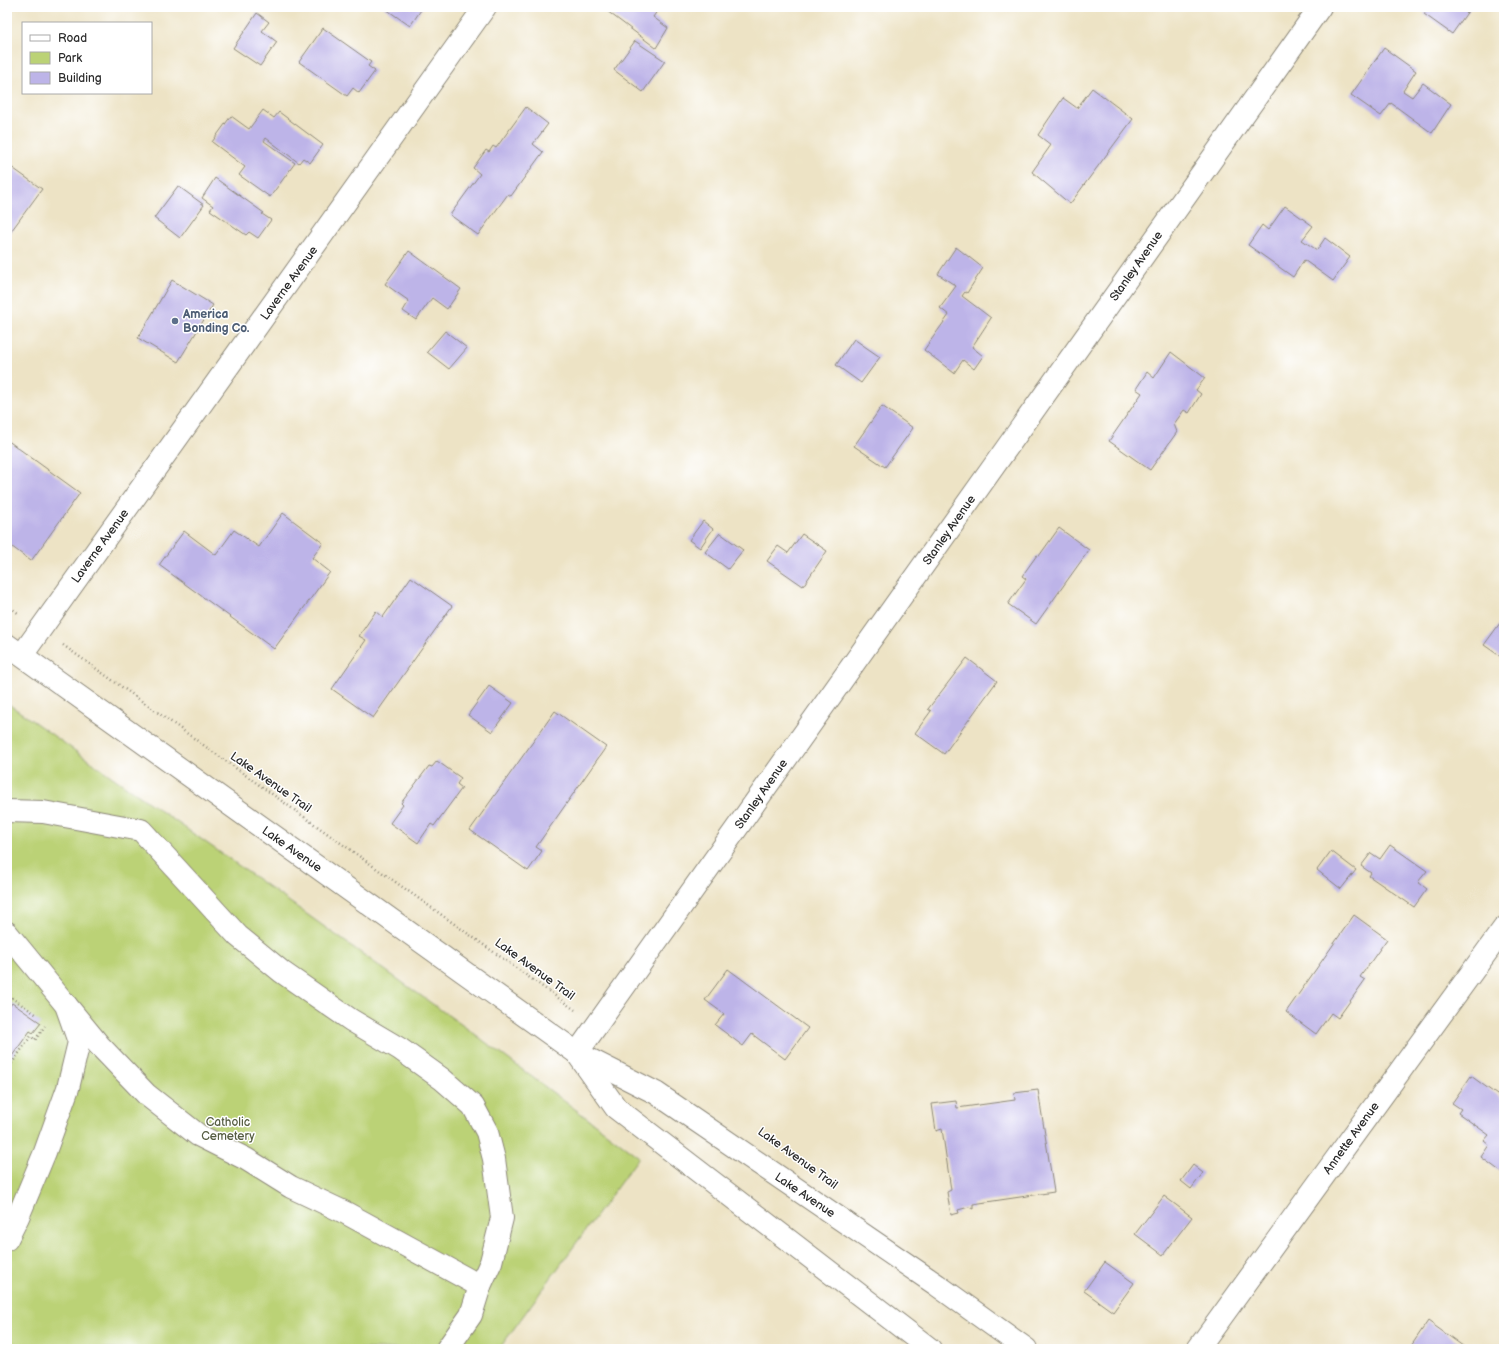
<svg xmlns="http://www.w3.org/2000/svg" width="1511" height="1356" font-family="'Balsamiq Sans',sans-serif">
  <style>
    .green { fill: #bbd276; stroke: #737e50 }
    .building { fill: #bdb4e8 }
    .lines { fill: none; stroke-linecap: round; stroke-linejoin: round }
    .minor-casing { stroke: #8c8778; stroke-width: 24 }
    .major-casing { stroke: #8c8778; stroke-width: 24 }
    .path { stroke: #8c8778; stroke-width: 2.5; stroke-dasharray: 1 3; stroke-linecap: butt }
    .minor { stroke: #fff; stroke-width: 22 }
    .major { stroke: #fff; stroke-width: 22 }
    .service-dot { fill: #5c6f8a; stroke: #fff; stroke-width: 1.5 }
    .labels { text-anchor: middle; stroke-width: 3; stroke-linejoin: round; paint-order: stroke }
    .street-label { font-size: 12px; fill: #2b2b2b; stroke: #fff }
    .service-label { font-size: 12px; font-weight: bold; fill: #4e5e75; stroke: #fff; text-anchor: start }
    .park-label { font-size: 12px; fill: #565d42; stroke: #fff }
  </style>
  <rect width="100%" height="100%" fill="#fff"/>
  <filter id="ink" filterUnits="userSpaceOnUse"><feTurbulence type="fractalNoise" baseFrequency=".025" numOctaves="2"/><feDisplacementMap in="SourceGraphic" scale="8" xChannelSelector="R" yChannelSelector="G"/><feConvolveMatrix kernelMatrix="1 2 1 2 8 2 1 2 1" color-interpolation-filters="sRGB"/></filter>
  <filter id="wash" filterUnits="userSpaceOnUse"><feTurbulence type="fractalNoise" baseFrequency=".012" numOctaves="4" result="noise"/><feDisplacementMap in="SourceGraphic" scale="16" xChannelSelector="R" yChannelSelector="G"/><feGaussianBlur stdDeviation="0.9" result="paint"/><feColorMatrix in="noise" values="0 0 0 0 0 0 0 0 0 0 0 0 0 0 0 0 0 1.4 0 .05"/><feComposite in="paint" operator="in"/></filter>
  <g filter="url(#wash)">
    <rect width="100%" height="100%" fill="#ede3c5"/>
    <!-- green -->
    <polygon class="green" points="7,703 228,858 476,1035 639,1157 499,1349 7,1349"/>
    <g id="blocks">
      <!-- building -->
      <g class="building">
        <polygon points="383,7 423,7 410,26"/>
        <polygon points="609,7 660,7 653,17 668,28 656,48 607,11"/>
        <polygon points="1429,7 1471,7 1452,34 1424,14"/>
        <polygon points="257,13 269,22 262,31 277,42 260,66 233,48"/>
        <polygon points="323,28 371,62 368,66 375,71 359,93 353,88 347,96 299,62"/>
        <polygon points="635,41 665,61 643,92 614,70"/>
        <polygon points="1384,48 1416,71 1403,91 1412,97 1423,83 1451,104 1432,133 1391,103 1381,116 1351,95"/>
        <polygon points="1092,88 1133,119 1070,204 1032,172 1051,145 1038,135 1063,98 1077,108"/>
        <polygon points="526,107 548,124 533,144 543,152 511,196 508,194 478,235 450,215 480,174 473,168 486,150 489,152 493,146 496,148"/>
        <polygon points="263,110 274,118 279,112 323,145 310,163 303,158 299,163 266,138 264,141 295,163 270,197 239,175 245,167 212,142 231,116 249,129"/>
        <polygon points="7,164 42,189 9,234 7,232"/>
        <polygon points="215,178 264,213 262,214 271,220 258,238 249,232 246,235 210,210 213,206 202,198"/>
        <polygon points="178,186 204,205 180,238 154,218"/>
        <polygon points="1285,206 1313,226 1302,240 1317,250 1325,238 1350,257 1333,281 1304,260 1293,277 1248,245 1262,225 1268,230"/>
        <polygon points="956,247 983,268 967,293 965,292 962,296 991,318 972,347 983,356 974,369 963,360 954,373 924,350 949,315 940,308 956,286 938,274"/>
        <polygon points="409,251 461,289 447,309 432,298 416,320 403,311 409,301 385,284"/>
        <polygon points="172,280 213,305 178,362 138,338"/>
        <polygon points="445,331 467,348 449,369 427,352"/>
        <polygon points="854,339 880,357 861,383 836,365"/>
        <polygon points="1171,352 1205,378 1196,390 1201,394 1189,413 1184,410 1174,424 1177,432 1150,470 1109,441 1142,393 1136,389 1147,372 1154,378"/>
        <polygon points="882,406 913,428 885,467 854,446"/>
        <polygon points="7,440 80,493 31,561 7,543"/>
        <polygon points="283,513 323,543 312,558 330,572 274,649 159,565 184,531 216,555 234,530 259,547"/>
        <polygon points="703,521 713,529 700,548 689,540"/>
        <polygon points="1059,528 1089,550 1036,624 1008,604 1026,579 1022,576 1037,555 1039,556"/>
        <polygon points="720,533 743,550 728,569 705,552"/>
        <polygon points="802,534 827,551 803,586 767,561 778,546 788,553"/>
        <polygon points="411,577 452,606 373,718 332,689 366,640 359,636 376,611 383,617"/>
        <polygon points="1503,619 1504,620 1504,659 1484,645"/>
        <polygon points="967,658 997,681 944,754 915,733 931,711 928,709"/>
        <polygon points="489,686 513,703 492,732 468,715"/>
        <polygon points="555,711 606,747 536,847 542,851 528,871 470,830"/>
        <polygon points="437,761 461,778 457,784 462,788 434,826 431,824 418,843 390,823 403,805 401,803 429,766 432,767"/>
        <polygon points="1390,845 1427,871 1418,882 1427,889 1414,907 1369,876 1371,873 1361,866 1371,853 1380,859"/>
        <polygon points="1331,851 1356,870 1341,889 1317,870"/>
        <polygon points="1354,915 1387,939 1360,977 1365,980 1338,1018 1331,1013 1316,1034 1286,1012"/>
        <polygon points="728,969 808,1028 785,1059 752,1034 743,1046 715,1025 724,1014 705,1000"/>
        <polygon points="12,1003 41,1023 33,1033 30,1031 7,1063 7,1020 10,1016 7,1013 7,1010"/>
        <polygon points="1471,1076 1504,1100 1504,1174 1481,1157 1489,1145 1484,1141 1489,1135 1458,1113 1461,1109 1452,1103"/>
        <polygon points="1038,1090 1054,1192 973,1204 973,1209 969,1207 958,1210 959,1213 951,1215 947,1192 951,1190 942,1129 936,1131 932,1104 956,1101 957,1108 1015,1100 1014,1093"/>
        <polygon points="1193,1165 1203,1173 1191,1189 1181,1181"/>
        <polygon points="1164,1196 1192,1217 1163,1255 1135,1234"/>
        <polygon points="1105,1262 1134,1283 1113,1312 1084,1291"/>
        <polygon points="1428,1321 1467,1349 1409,1349"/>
      </g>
    </g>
  </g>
  <g filter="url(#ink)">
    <use href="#blocks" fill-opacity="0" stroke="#8c8778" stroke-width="1"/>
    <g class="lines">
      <!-- minor casing -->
      <g class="minor-casing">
        <g id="minor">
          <polyline points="22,655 485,7"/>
          <polyline points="7,811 43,812 141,830 238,936 282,972 351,1020 400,1049 442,1079 473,1106 487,1132 494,1159 502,1218 491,1262 480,1286 471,1315 447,1349"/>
          <polyline points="7,933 66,1005 79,1042 68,1088 45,1152 18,1217 7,1239"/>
          <polyline points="66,1005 99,1045 147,1095 198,1135 246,1159 291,1187 346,1213 480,1286"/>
          <polyline points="577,1053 1320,7"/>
          <polyline points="1198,1349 1504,928"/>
        </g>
      </g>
      <!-- major casing -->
      <g class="major-casing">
        <g id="major">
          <polyline points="7,645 577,1053 656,1093 937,1285 1026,1349"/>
          <polyline points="579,1056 616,1108 930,1349"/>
        </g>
      </g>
      <!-- path -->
      <g class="path">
        <polyline points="7,605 18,613"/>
        <polyline points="63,645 575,1010"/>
        <polyline points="7,1005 12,998 37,1015"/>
        <polyline points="7,1070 31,1036 35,1040 45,1026"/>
      </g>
      <!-- minor -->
      <use href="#minor" class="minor"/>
      <!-- major -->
      <use href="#major" class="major"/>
    </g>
  </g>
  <!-- markers -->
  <circle class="service-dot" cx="175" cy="321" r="4"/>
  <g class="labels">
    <!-- street labels -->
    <g class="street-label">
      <text transform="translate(1136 266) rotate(-55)" y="4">Stanley Avenue</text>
      <text transform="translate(289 283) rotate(-54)" y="4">Laverne Avenue</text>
      <text transform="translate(949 530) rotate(-55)" y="4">Stanley Avenue</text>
      <text transform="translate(100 546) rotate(-54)" y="4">Laverne Avenue</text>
      <text transform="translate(271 782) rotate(35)" y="4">Lake Avenue Trail</text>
      <text transform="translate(761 794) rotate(-55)" y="4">Stanley Avenue</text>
      <text transform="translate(292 849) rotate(35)" y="4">Lake Avenue</text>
      <text transform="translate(535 969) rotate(36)" y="4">Lake Avenue Trail</text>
      <text transform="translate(1351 1138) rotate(-54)" y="4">Annette Avenue</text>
      <text transform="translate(798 1158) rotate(36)" y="4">Lake Avenue Trail</text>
      <text transform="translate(805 1195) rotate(34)" y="4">Lake Avenue</text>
    </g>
    <!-- service labels -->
    <g class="service-label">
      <text x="183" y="318">America<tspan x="183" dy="14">Bonding Co.</tspan></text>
    </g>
    <!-- park labels -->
    <g class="park-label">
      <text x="228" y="1126">Catholic<tspan x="228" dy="14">Cemetery</tspan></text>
    </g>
  </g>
  <!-- margin -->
  <rect width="1511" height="1356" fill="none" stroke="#fff" stroke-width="24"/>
  <!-- legend -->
  <rect x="22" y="22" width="130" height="72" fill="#ffffff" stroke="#aaaaaa"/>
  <rect x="30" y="35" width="20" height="6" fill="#ffffff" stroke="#aaaaaa"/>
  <text x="58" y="42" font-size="12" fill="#2b2b2b">Road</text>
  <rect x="30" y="52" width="20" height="12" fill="#bbd276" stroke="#aaaaaa"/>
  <text x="58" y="62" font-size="12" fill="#2b2b2b">Park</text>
  <rect x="30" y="72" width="20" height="12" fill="#bdb4e8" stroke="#aaaaaa"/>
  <text x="58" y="82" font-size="12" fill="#2b2b2b">Building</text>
</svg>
